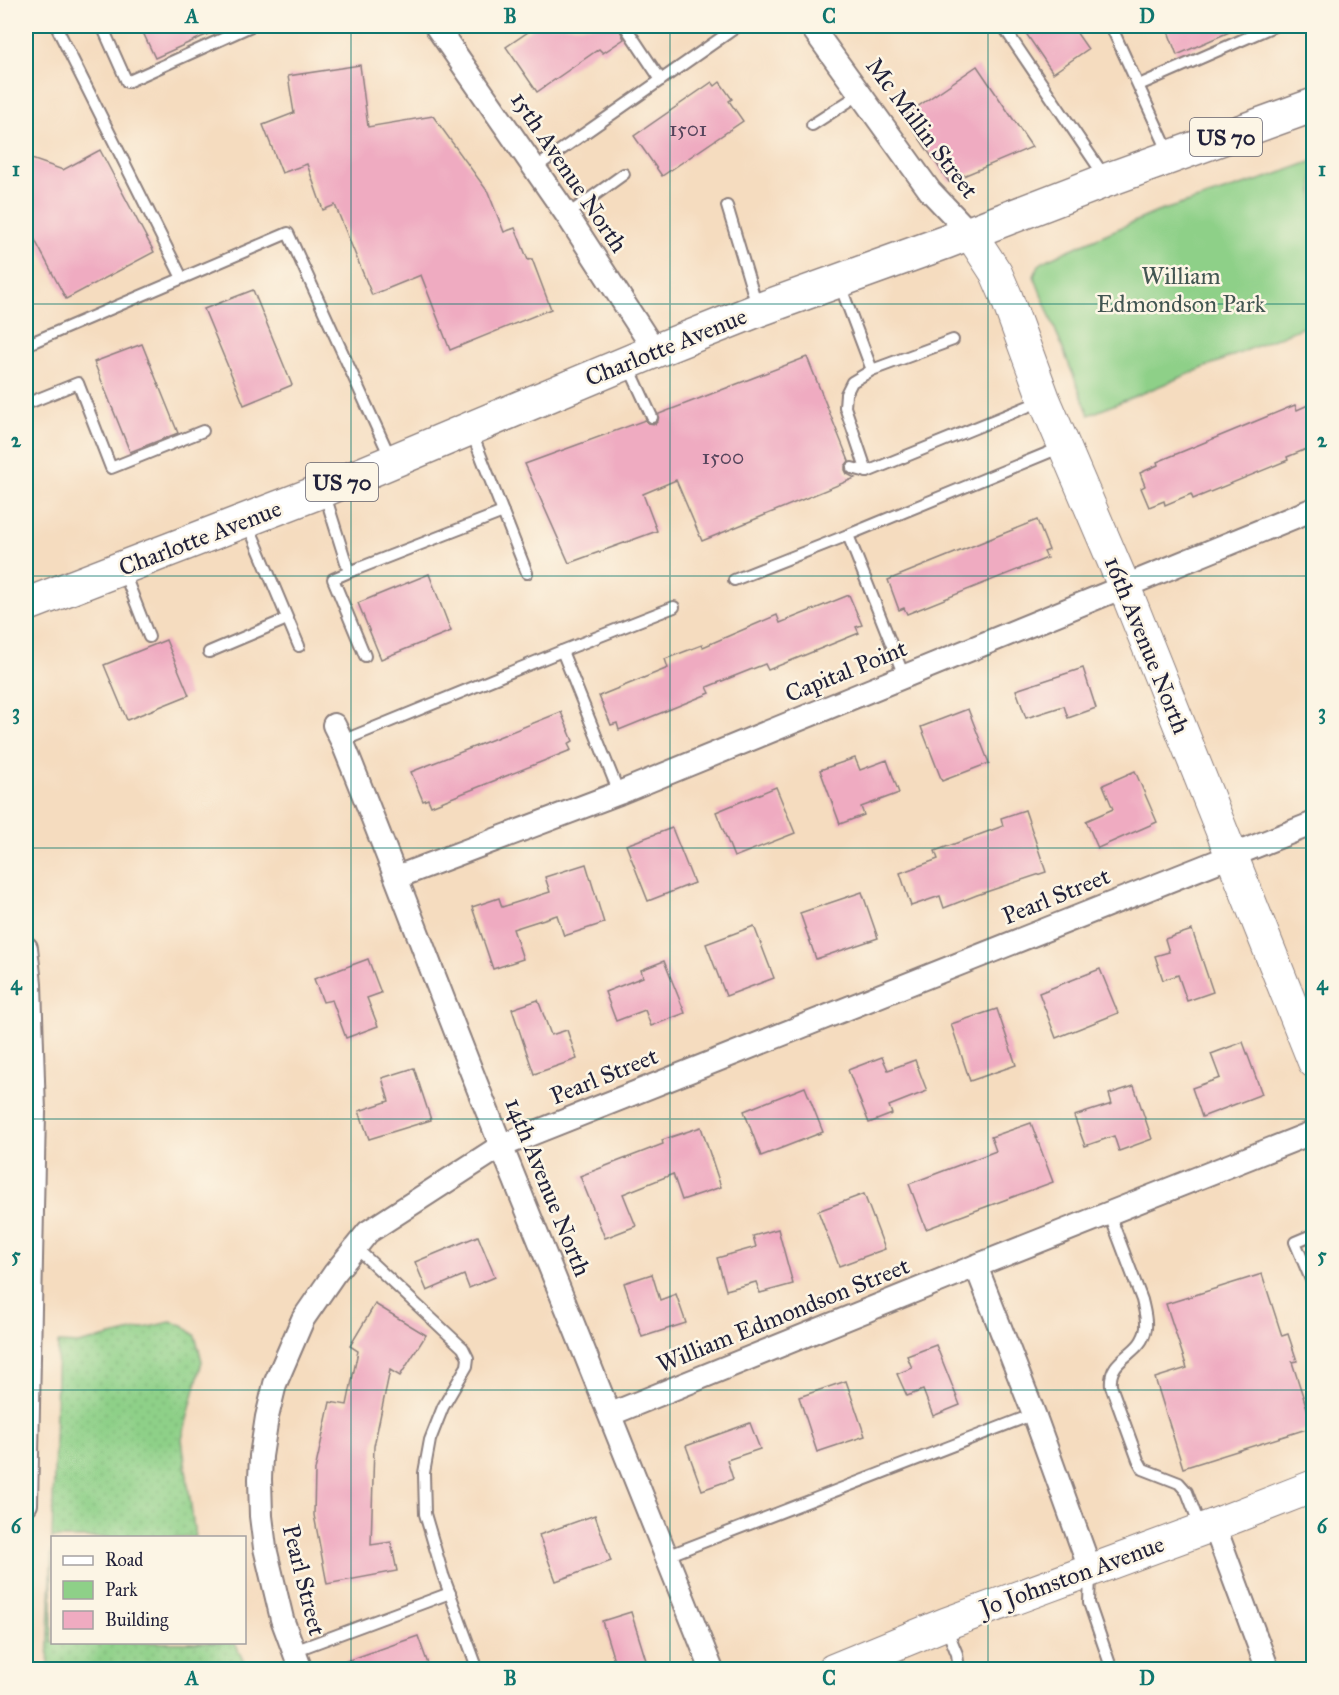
<svg xmlns="http://www.w3.org/2000/svg" width="1339" height="1695" font-family="'IM FELL Great Primer',serif">
  <style>
    .park { fill: #8ed088; stroke: #587962; stroke-width: 1.5 }
    .garden { fill: url(#garden-dots); stroke: #587962; stroke-width: 1.5 }
    .building { fill: #efabc1 }
    .lines { fill: none; stroke-linecap: round; stroke-linejoin: round }
    .lane-casing { stroke: #8c7f7d; stroke-width: 14 }
    .street-casing { stroke: #8c7f7d; stroke-width: 26 }
    .secondary-casing { stroke: #8c7f7d; stroke-width: 34 }
    .primary-casing { stroke: #8c7f7d; stroke-width: 36 }
    .lane { stroke: #fff; stroke-width: 10 }
    .street { stroke: #fff; stroke-width: 22 }
    .secondary { stroke: #fff; stroke-width: 32 }
    .primary { stroke: #fff; stroke-width: 33 }
    .grid { fill: none; stroke: #0f766e; stroke-width: 1.5; stroke-opacity: 0.55 }
    .labels { text-anchor: middle; stroke-width: 5; stroke-linejoin: round; paint-order: stroke }
    .number-label { font-size: 21px; fill: #55445c }
    .shield { fill: #fcf5e5; stroke: #63616e; stroke-width: 1.5 }
    .shield-label { font-size: 22px; font-weight: bold; fill: #22223b }
    .street-label { font-size: 24px; fill: #22223b; stroke: #fcf5e5 }
    .park-label { font-size: 24px; fill: #425652; stroke: #fcf5e5 }
    .neatline { fill: none; stroke: #0f766e; stroke-width: 2 }
    .grid-label { font-size: 20px; text-anchor: middle; font-weight: bold; fill: #0f766e }
  </style>
  <defs>
    <pattern id="garden-dots" width="8" height="8" patternUnits="userSpaceOnUse" patternTransform="scale(1.5)"><rect width="8" height="8" fill="#8ed088"/><path d="M2 2h.1M6 6h.1" fill="none" stroke="#7ab276" stroke-width="1.8" stroke-linecap="round"/></pattern>
  </defs>
  <rect width="100%" height="100%" fill="#fcf5e5"/>
  <filter id="ink" filterUnits="userSpaceOnUse"><feTurbulence type="fractalNoise" baseFrequency=".0167" numOctaves="2"/><feDisplacementMap in="SourceGraphic" scale="12" xChannelSelector="R" yChannelSelector="G"/><feConvolveMatrix kernelMatrix="1 2 1 2 8 2 1 2 1" color-interpolation-filters="sRGB"/></filter>
  <filter id="wash" filterUnits="userSpaceOnUse"><feTurbulence type="fractalNoise" baseFrequency=".008" numOctaves="4" result="noise"/><feDisplacementMap in="SourceGraphic" scale="24" xChannelSelector="R" yChannelSelector="G"/><feGaussianBlur stdDeviation="1.35" result="paint"/><feColorMatrix in="noise" values="0 0 0 0 0 0 0 0 0 0 0 0 0 0 0 0 0 1.4 0 .05"/><feComposite in="paint" operator="in"/></filter>
  <g filter="url(#wash)">
    <rect width="100%" height="100%" fill="#f5dcbf"/>
    <!-- park -->
    <polygon class="park" points="1313,161 1313,323 1089,415 1034,276 1039,265 1048,259 1157,212 1269,177"/>
    <!-- garden -->
    <polygon class="garden" points="170,1322 183,1325 195,1336 202,1361 182,1439 195,1537 52,1538 52,1642 235,1643 247,1669 48,1669 58,1343 78,1344"/>
    <g id="blocks">
      <!-- building -->
      <g class="building">
        <polygon points="140,26 226,26 155,58"/>
        <polygon points="537,26 618,26 624,39 603,53 599,49 537,92 506,47"/>
        <polygon points="1021,26 1072,26 1088,49 1053,73"/>
        <polygon points="1166,26 1243,26 1177,55"/>
        <polygon points="360,65 368,127 433,116 488,192 504,232 515,228 528,260 532,259 551,309 450,350 421,275 372,295 335,205 323,210 307,164 282,173 263,125 294,113 288,76"/>
        <polygon points="977,66 1032,147 949,182 904,116"/>
        <polygon points="712,82 715,86 720,82 732,99 729,101 743,121 662,176 634,136"/>
        <polygon points="100,150 154,252 66,299 26,223 26,157 63,170"/>
        <polygon points="253,290 292,385 244,405 204,309"/>
        <polygon points="142,344 178,433 130,452 94,362"/>
        <polygon points="807,357 849,461 845,466 845,470 847,474 855,478 702,541 676,480 643,494 657,531 569,563 525,464 645,420 648,423 655,424 658,421 659,414"/>
        <polygon points="1295,405 1297,410 1308,405 1314,417 1314,446 1287,457 1288,460 1193,499 1191,494 1165,505 1164,501 1149,507 1141,488 1145,486 1140,473 1158,465 1157,462"/>
        <polygon points="1037,520 1049,550 1044,552 1047,558 907,614 904,608 899,610 888,580"/>
        <polygon points="429,574 451,631 381,659 358,603"/>
        <polygon points="849,595 862,625 856,627 859,633 768,670 765,664 707,687 710,693 619,730 617,723 611,725 599,696 668,668 665,659 702,645 703,647 777,615 780,623"/>
        <polygon points="166,640 189,695 127,720 104,665"/>
        <polygon points="1083,668 1096,708 1068,718 1064,706 1026,718 1016,690"/>
        <polygon points="968,709 989,763 942,781 921,727"/>
        <polygon points="561,712 573,741 568,744 571,750 431,806 428,799 423,801 411,772"/>
        <polygon points="855,758 860,770 887,760 899,793 861,807 864,815 840,824 820,770"/>
        <polygon points="1135,771 1157,822 1098,848 1086,821 1113,809 1103,785"/>
        <polygon points="776,787 795,833 734,857 716,812"/>
        <polygon points="1025,810 1046,872 977,895 944,908 940,896 911,906 900,873 938,859 935,851 1003,826 1001,818"/>
        <polygon points="672,828 694,883 648,901 626,845"/>
        <polygon points="586,864 604,923 564,936 557,915 513,929 523,959 493,969 472,907 499,898 502,907 550,892 545,877"/>
        <polygon points="862,892 878,938 816,959 800,913"/>
        <polygon points="754,926 774,978 726,996 706,944"/>
        <polygon points="1192,930 1213,992 1187,1001 1178,975 1163,980 1155,956 1169,952 1165,939"/>
        <polygon points="368,959 381,993 367,998 378,1026 346,1038 332,1000 323,1002 314,979"/>
        <polygon points="664,961 685,1013 651,1026 645,1010 616,1021 605,992 643,977 641,970"/>
        <polygon points="1100,969 1118,1013 1056,1038 1039,993"/>
        <polygon points="538,1000 551,1035 567,1030 577,1059 534,1074 512,1009"/>
        <polygon points="997,1009 1016,1065 970,1081 951,1024"/>
        <polygon points="1243,1042 1262,1094 1202,1117 1192,1088 1220,1078 1211,1054"/>
        <polygon points="882,1057 888,1070 915,1060 927,1091 889,1106 892,1114 869,1123 848,1070"/>
        <polygon points="414,1068 431,1120 369,1139 359,1111 389,1101 382,1078"/>
        <polygon points="1134,1086 1152,1139 1119,1151 1114,1136 1085,1146 1074,1116 1112,1104 1109,1094"/>
        <polygon points="805,1087 823,1132 761,1156 744,1111"/>
        <polygon points="1031,1123 1053,1182 926,1229 909,1184 996,1151 991,1137"/>
        <polygon points="701,1127 721,1187 682,1200 673,1174 623,1194 636,1226 605,1238 580,1176 663,1144 662,1140"/>
        <polygon points="864,1194 885,1249 839,1266 818,1211"/>
        <polygon points="778,1229 793,1284 760,1293 756,1282 726,1290 717,1258 756,1247 753,1236"/>
        <polygon points="478,1236 495,1277 469,1288 464,1275 427,1291 415,1262"/>
        <polygon points="652,1274 660,1300 676,1294 686,1323 642,1337 624,1283"/>
        <polygon points="1262,1274 1282,1336 1288,1334 1297,1361 1292,1362 1313,1427 1183,1468 1155,1378 1187,1368 1166,1304"/>
        <polygon points="375,1304 426,1335 400,1376 390,1370 374,1446 371,1545 391,1542 397,1571 327,1584 314,1515 315,1470 330,1402 347,1405 358,1351 350,1346"/>
        <polygon points="936,1345 960,1405 933,1416 923,1390 907,1396 897,1374 912,1368 907,1356"/>
        <polygon points="846,1381 865,1436 817,1452 799,1397"/>
        <polygon points="750,1423 760,1449 727,1460 733,1479 702,1490 686,1446"/>
        <polygon points="595,1515 611,1561 556,1581 539,1535"/>
        <polygon points="631,1612 649,1670 617,1670 602,1621"/>
        <polygon points="418,1636 428,1664 414,1670 332,1670 332,1666"/>
      </g>
    </g>
  </g>
  <g filter="url(#ink)">
    <use href="#blocks" fill-opacity="0" stroke="#8c7f7d" stroke-width="1.5"/>
    <g class="lines">
      <!-- lane casing -->
      <g class="lane-casing">
        <g id="lane">
          <polyline points="56,26 182,278"/>
          <polyline points="102,26 127,82 251,26"/>
          <polyline points="625,26 661,80"/>
          <polyline points="1003,26 1105,177"/>
          <polyline points="1111,26 1169,153"/>
          <polyline points="1139,85 1274,26"/>
          <polyline points="812,125 860,94"/>
          <polyline points="535,168 738,26"/>
          <polyline points="727,206 757,306"/>
          <polyline points="567,215 624,174"/>
          <polyline points="840,285 872,370 953,340"/>
          <polyline points="26,345 288,233 391,459"/>
          <polyline points="628,365 652,417"/>
          <polyline points="26,404 78,383 111,468 203,431"/>
          <polyline points="471,431 527,573"/>
          <polyline points="852,468 867,472 1041,401"/>
          <polyline points="867,472 845,407 846,394 852,382 872,370"/>
          <polyline points="325,495 349,572 503,512"/>
          <polyline points="247,522 299,646"/>
          <polyline points="123,570 149,637"/>
          <polyline points="349,572 333,579 365,656"/>
          <polyline points="734,580 848,535"/>
          <polyline points="562,651 674,607"/>
          <polyline points="209,652 287,619"/>
          <polyline points="904,676 848,535 1062,447"/>
          <polyline points="342,741 562,651 619,793"/>
          <path d="M1109,1213L1142,1300C1144,1309 1147,1319 1146,1328C1142,1356 1108,1356 1111,1386L1138,1460L1143,1469L1179,1483L1187,1492L1201,1529"/>
          <polyline points="1314,1234 1295,1242 1314,1287"/>
          <polyline points="355,1247 463,1348 468,1358 467,1366 443,1407 430,1440 424,1473 425,1514 443,1575 478,1670"/>
          <polyline points="667,1556 1034,1414"/>
          <polyline points="1090,1575 1089,1603 1112,1670"/>
          <polyline points="946,1627 957,1654 959,1670"/>
          <polyline points="294,1651 450,1593"/>
        </g>
      </g>
      <!-- street casing -->
      <g class="street-casing">
        <g id="street">
          <polyline points="436,26 567,215 655,351"/>
          <polyline points="811,26 930,191 970,233"/>
          <path d="M334,725L342,741C397,876 447,1013 502,1148C572,1322 643,1495 712,1670"/>
          <polyline points="397,877 619,793 1314,509"/>
          <polyline points="26,948 30,984 34,1112 26,1504"/>
          <polyline points="976,1266 1034,1414 1090,1569"/>
          <polyline points="611,1414 976,1266 1314,1132"/>
          <polyline points="1214,1525 1268,1670"/>
          <polyline points="301,1670 282,1619 265,1548 261,1516 260,1479 261,1456 267,1417 275,1384 303,1319 334,1274 368,1232 501,1146 1314,823"/>
        </g>
      </g>
      <!-- secondary casing -->
      <g class="secondary-casing">
        <g id="secondary">
          <polyline points="970,233 996,273 1006,296 1044,399 1124,586 1314,1062"/>
          <polyline points="833,1670 945,1624 1214,1525 1314,1486"/>
        </g>
      </g>
      <!-- primary casing -->
      <g class="primary-casing">
        <polyline id="primary" points="26,605 324,490 655,351 758,310 946,242 1107,180 1314,105"/>
      </g>
      <!-- lane -->
      <use href="#lane" class="lane"/>
      <!-- street -->
      <use href="#street" class="street"/>
      <!-- secondary -->
      <use href="#secondary" class="secondary"/>
      <!-- primary -->
      <use href="#primary" class="primary"/>
    </g>
  </g>
  <!-- grid -->
  <path class="grid" d="M351,26V1670M670,26V1670M988,26V1670M26,304H1314M26,576H1314M26,848H1314M26,1119H1314M26,1390H1314"/>
  <g class="labels">
    <!-- number labels -->
    <g class="number-label">
      <text x="688" y="136">1501</text>
      <text x="723" y="464">1500</text>
    </g>
    <!-- shield labels -->
    <g class="shield">
      <rect x="1190" y="118" width="72" height="38" rx="4.5"/>
      <rect x="306" y="463" width="72" height="38" rx="4.5"/>
    </g>
    <g class="shield-label">
      <text x="1226" y="145">US 70</text>
      <text x="342" y="490">US 70</text>
    </g>
    <!-- street labels -->
    <g class="street-label">
      <text transform="translate(922 128) rotate(53)" y="8">Mc Millin Street</text>
      <text transform="translate(569 172) rotate(56)" y="8">15th Avenue North</text>
      <text transform="translate(666 347) rotate(-22)" y="8">Charlotte Avenue</text>
      <text transform="translate(200 538) rotate(-21)" y="8">Charlotte Avenue</text>
      <text transform="translate(1147 645) rotate(68)" y="8">16th Avenue North</text>
      <text transform="translate(846 671) rotate(-22)" y="8">Capital Point</text>
      <text transform="translate(1056 896) rotate(-22)" y="8">Pearl Street</text>
      <text transform="translate(604 1076) rotate(-22)" y="8">Pearl Street</text>
      <text transform="translate(548 1187) rotate(68)" y="8">14th Avenue North</text>
      <text transform="translate(783 1315) rotate(-22)" y="8">William Edmondson Street</text>
      <text transform="translate(1072 1576) rotate(-20)" y="8">Jo Johnston Avenue</text>
      <text transform="translate(304 1580) rotate(76)" y="8">Pearl Street</text>
    </g>
    <!-- park labels -->
    <g class="park-label">
      <text x="1181" y="284">William<tspan x="1181" dy="28">Edmondson Park</tspan></text>
    </g>
  </g>
  <!-- margin -->
  <rect width="1339" height="1695" fill="none" stroke="#fcf5e5" stroke-width="66"/>
  <!-- legend -->
  <rect x="51" y="1536" width="195" height="108" fill="#fcf5e5" stroke="#a5a1a1" stroke-width="1.5"/>
  <rect x="63" y="1556" width="30" height="9" fill="#ffffff" stroke="#a5a1a1" stroke-width="1.5"/>
  <text x="105" y="1566" font-size="18" fill="#22223b">Road</text>
  <rect x="63" y="1581" width="30" height="18" fill="#8ed088" stroke="#a5a1a1" stroke-width="1.5"/>
  <text x="105" y="1596" font-size="18" fill="#22223b">Park</text>
  <rect x="63" y="1611" width="30" height="18" fill="#efabc1" stroke="#a5a1a1" stroke-width="1.5"/>
  <text x="105" y="1626" font-size="18" fill="#22223b">Building</text>
  <rect x="33" y="33" width="1273" height="1629" class="neatline"/>
  <g class="grid-label">
    <text x="192" y="23">A</text>
    <text x="510" y="23">B</text>
    <text x="829" y="23">C</text>
    <text x="1147" y="23">D</text>
    <text x="16" y="176">1</text>
    <text x="1322" y="176">1</text>
    <text x="16" y="447">2</text>
    <text x="1322" y="447">2</text>
    <text x="16" y="719">3</text>
    <text x="1322" y="719">3</text>
    <text x="16" y="990">4</text>
    <text x="1322" y="990">4</text>
    <text x="16" y="1262">5</text>
    <text x="1322" y="1262">5</text>
    <text x="16" y="1533">6</text>
    <text x="1322" y="1533">6</text>
    <text x="192" y="1685">A</text>
    <text x="510" y="1685">B</text>
    <text x="829" y="1685">C</text>
    <text x="1147" y="1685">D</text>
  </g>
</svg>
